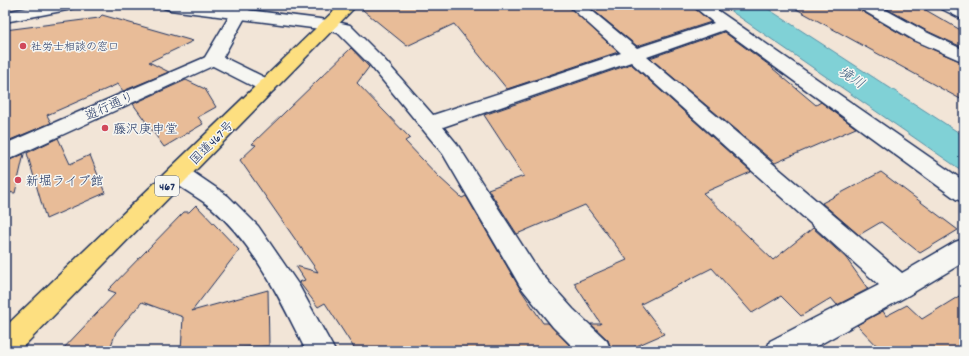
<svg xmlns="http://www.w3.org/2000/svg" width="969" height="356" font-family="Dekko,'Klee One',sans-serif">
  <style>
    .water { fill: #80d1d6; stroke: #5890a6 }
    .building { fill: #e8bc98; stroke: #1b2f5e }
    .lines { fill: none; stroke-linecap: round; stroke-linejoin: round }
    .minor-casing { stroke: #1b2f5e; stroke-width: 3 }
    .tertiary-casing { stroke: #1b2f5e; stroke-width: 3 }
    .secondary-casing { stroke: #1b2f5e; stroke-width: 3 }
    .trunk-casing { stroke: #1b2f5e; stroke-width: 3 }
    .minor { fill: #f6f6f2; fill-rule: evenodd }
    .tertiary { fill: #f6f6f2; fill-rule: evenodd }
    .secondary { fill: #f6f6f2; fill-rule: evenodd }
    .trunk { fill: #fddf80; fill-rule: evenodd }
    .poi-dot { fill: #d1495b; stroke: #f6f6f2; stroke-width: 1.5 }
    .labels { text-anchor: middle; stroke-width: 3; stroke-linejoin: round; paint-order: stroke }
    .far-poi-label { font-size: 11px; fill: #1b2f5e; stroke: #f6f6f2; text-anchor: start }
    .shield { fill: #f6f6f2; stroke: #5d6b8a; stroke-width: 1 }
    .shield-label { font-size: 12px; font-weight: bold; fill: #1b2f5e }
    .street-label { font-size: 13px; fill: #1b2f5e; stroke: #f6f6f2 }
    .poi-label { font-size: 13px; fill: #1b2f5e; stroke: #f6f6f2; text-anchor: start }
    .water-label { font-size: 14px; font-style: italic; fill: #34587c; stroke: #f6f6f2 }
  </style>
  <rect width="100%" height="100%" fill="#f2e5d7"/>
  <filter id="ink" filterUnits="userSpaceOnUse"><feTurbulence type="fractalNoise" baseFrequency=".025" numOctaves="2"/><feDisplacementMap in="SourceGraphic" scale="8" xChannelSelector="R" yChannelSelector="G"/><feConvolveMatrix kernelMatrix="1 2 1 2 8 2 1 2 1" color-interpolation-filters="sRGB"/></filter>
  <g filter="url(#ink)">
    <!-- water -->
    <polygon class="water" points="722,5 762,5 964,136 964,172"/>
    <!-- building -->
    <g class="building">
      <polygon points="474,5 567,5 618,52 507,89 454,24 407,46 358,6"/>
      <polygon points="587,5 691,5 711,22 637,46"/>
      <polygon points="789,5 856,5 858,9 913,41 964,63 964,101"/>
      <polygon points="880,5 917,5 964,32 964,48 927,31"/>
      <polygon points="102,15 193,41 149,62 169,72 123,91 118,84 47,115 51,123 5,142 5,30 99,18"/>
      <polygon points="724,32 773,68 772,68 816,105 821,102 856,128 775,163 650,58"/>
      <polygon points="351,48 369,67 357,83 410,138 405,141 439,177 462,198 466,196 519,287 543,323 548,323 575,351 356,351 325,303 318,307 299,282 305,280 296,266 318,272 240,160 256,145 252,144"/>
      <polygon points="631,64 751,172 703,193 773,260 813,228 846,258 868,289 837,305 831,298 801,316 781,296 752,313 712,268 641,304 664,334 625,351 612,351 608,340 591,324 601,324 574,283 627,260 585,205 517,234 488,189 524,176 484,115"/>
      <polygon points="186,80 205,89 216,107 198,117 203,124 164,147 133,104"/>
      <polygon points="58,138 70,164 90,155 105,193 46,219 27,153"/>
      <polygon points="24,154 15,193 5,192 5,162"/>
      <polygon points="881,172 958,230 920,253 881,222 859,235 822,203"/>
      <polygon points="196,205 239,250 192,311 268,290 269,346 181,351 183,317 142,302 116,332 109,351 61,351 116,293 108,290 184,212 189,212"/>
      <polygon points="964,293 964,351 882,351 857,325 883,311 886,316 907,305 922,319"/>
    </g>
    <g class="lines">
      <!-- minor casing -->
      <g class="minor-casing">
        <g id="minor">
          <polygon points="236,5 252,5 223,57 274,82 276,86 274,90 267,92 260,90 207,63 204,59"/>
          <polygon points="568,5 585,5 637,48 714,23 692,5 710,5 964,181 964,202 956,199 724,30 647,57 902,273 955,242 964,239 964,262 909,295 808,351 766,351 770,341 879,285 631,62 443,127 457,144 538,270 573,309 607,341 611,351 577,351 553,327 520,286 443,154 370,65 338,33 322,28 320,25 322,22 328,20 350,25 382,57 433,115 621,53"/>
          <polygon points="857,5 877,5 926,32 964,50 964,62 914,40 859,8"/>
          <polygon points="938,5 958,5 964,8 964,20 940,8"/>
          <path d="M179,166L187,168L228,196L258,226L298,284L335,351H306C281,301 255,245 212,208C199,198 184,190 171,180L168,174L171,168Z"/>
        </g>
      </g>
      <!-- tertiary casing -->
      <g class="tertiary-casing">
        <g id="tertiary">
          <polygon points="42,5 75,5 73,8 67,10 5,22 5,12"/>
          <polygon points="162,5 208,5 328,20 334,22 336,25 334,28 328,30 170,10 164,8"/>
        </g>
      </g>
      <!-- secondary casing -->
      <g class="secondary-casing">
        <polygon id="secondary" points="213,54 219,55 222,59 219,63 5,161 5,144"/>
      </g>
      <!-- trunk casing -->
      <g class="trunk-casing">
        <polygon id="trunk" points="340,5 357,5 19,351 5,351 5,327"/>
      </g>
      <!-- minor -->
      <use href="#minor" class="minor"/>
      <!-- tertiary -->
      <use href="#tertiary" class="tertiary"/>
      <!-- secondary -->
      <use href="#secondary" class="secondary"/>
      <!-- trunk -->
      <use href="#trunk" class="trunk"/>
    </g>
  </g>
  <!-- markers -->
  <g class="poi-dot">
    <circle cx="23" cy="46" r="4"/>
    <circle cx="105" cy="128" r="4"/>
    <circle cx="18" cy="180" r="4"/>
  </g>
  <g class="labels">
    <!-- far-poi labels -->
    <g class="far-poi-label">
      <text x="31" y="50">社労士相談の窓口</text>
    </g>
    <!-- shield labels -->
    <rect class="shield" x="155" y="176" width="24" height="20" rx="3"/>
    <g class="shield-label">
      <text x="167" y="190">467</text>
    </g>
    <!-- street labels -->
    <g class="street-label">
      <text transform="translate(109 105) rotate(-24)" y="5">遊行通り</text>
      <text transform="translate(211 142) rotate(-45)" y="5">国道467号</text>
    </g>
    <!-- poi labels -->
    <g class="poi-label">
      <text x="113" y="133">藤沢庚申堂</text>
      <text x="26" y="185">新堀ライブ館</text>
    </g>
    <!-- water labels -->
    <g class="water-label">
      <text transform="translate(852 77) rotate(33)" y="5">境川</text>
    </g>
  </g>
  <!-- margin -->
  <rect width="969" height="356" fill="none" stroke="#f6f6f2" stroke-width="20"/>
  <rect x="10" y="10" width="949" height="336" fill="none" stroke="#1b2f5e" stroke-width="1.5" filter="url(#ink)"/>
</svg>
